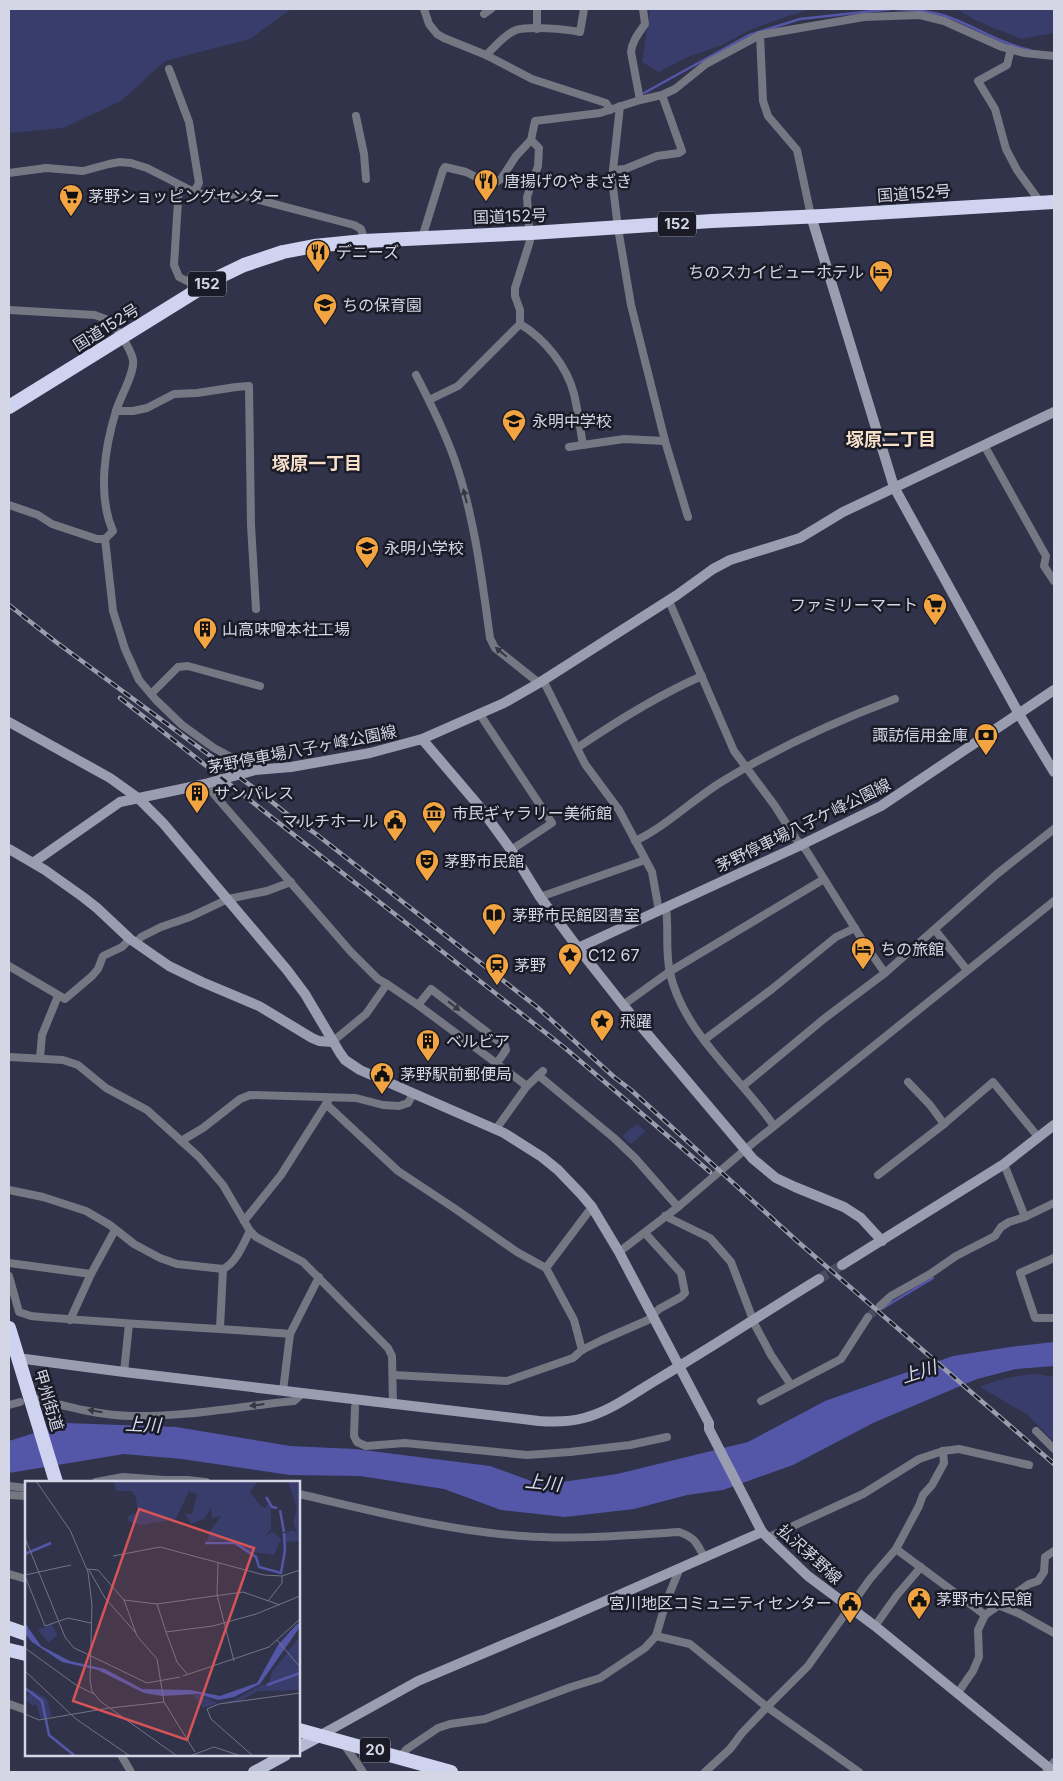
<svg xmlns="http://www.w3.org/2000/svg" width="1063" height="1781" font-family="Inter,'Noto Sans JP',sans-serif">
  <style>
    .green { fill: #393d6c }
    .water { fill: #5457a8 }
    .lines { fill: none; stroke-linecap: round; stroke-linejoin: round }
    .stream { stroke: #5457a8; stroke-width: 2.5 }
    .street-tunnel { stroke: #494b60; stroke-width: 8; stroke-dasharray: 8 4; stroke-linecap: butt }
    .secondary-tunnel { stroke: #494b60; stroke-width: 10; stroke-dasharray: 10 5; stroke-linecap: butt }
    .street { stroke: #757783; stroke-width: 8 }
    .secondary { stroke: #9a9daf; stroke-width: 10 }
    .primary { stroke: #b5b9d1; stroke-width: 12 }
    .highway { stroke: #cfd3f0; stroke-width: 14 }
    .rail-casing { stroke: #9b9daf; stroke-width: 4.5 }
    .rail { stroke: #1a1b26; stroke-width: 2.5; stroke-dasharray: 8; stroke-linecap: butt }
    .oneway { fill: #353742 }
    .labels { text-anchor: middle; stroke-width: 5; stroke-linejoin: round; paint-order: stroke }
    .shield { fill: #1a1b26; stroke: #9c9eac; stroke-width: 1 }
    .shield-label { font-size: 15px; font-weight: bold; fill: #d4d6e5 }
    .poi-label { font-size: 16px; fill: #d4d6e5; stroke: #1a1b26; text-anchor: start }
    .street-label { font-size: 16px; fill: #d4d6e5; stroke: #1a1b26 }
    .neighbourhood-label { font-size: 18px; font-weight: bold; fill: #f7e0c9; stroke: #1a1b26 }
    .water-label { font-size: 18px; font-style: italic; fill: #d7dbf2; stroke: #1a1b26 }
    .inset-river { fill: none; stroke: #5457a8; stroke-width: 2.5 }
    .inset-road { fill: none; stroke: #727487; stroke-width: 1 }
    .view { fill: #d65457; fill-opacity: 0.15; stroke: #d65457; stroke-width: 2.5 }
    .inset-edge { fill: none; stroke: #d4d6e5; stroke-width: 2.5 }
  </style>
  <rect width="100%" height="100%" fill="#303349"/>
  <!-- green -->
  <g class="green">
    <polygon points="9,9 291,9 250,39 165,61 121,101 63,128 9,133"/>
    <polygon points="650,9 834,9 808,10 785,17 750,30 722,45 685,58 659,72 642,62"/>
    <polygon points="953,9 1054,9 1054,33 1021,39 975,20 958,10"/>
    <polygon points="637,1124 646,1131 631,1144 622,1136"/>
    <path d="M1037,1374L1054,1377V1442L1028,1415L980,1387C999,1379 1016,1375 1037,1374Z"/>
  </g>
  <!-- water -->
  <polygon class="water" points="1054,1342 1054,1366 1016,1369 977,1379 873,1423 793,1465 723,1490 687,1495 634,1509 565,1517 501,1510 444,1489 360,1476 290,1475 182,1459 124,1454 9,1473 9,1441 66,1423 176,1427 290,1446 355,1449 490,1466 542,1485 617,1474 748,1442 825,1401 953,1356 1010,1347"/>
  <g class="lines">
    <!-- stream -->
    <g class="stream">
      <path d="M894,9C913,10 933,11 951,18C978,28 1001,44 1030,50"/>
      <polyline points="644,93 749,35 800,19 892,9"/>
      <polyline points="883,1308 933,1278"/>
    </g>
    <!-- street-tunnel -->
    <polyline class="street-tunnel" points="868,1317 880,1306"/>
    <!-- secondary-tunnel -->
    <polyline class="secondary-tunnel" points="819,1279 842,1265"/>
    <!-- street -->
    <g class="street">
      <polyline points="424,9 429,24 437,34 444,38 486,55 532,79 606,103 610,110"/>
      <polyline points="484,14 491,9"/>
      <polyline points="537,29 537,9"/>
      <polyline points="760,35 763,101 768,116 797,150 811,216"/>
      <polyline points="1011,49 1007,65 978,81 995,109 1006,149 1017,170 1041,203"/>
      <path d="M486,55C495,47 505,34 516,30C529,26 566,29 580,32L584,9"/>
      <polyline points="169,69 189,122 199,183 194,192"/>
      <path d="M640,100L631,52C632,41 639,33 645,24L643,9"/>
      <polyline points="620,106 612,179 618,228 631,305 665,441 688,517"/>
      <polyline points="356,116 364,154 366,179"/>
      <polyline points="613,170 625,169 657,156 679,153 682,151 662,95"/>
      <polyline points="9,173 46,168 83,171 109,164 120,162 131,163 147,168 194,192 206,195 240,195 354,225 361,229 367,248"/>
      <polyline points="179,185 174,265 179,277 189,282 198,290"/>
      <polyline points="422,238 443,170 445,167 466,172 488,183 496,182 501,179 516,156 531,140 535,121 600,113 640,100 662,95 675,89 706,64 760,35 864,17 920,15 944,21 1002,47 1024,53 1054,56"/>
      <path d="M9,310L95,315C99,317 105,318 109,321C117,328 131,349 133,360C135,373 120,397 116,411C105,446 97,496 113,531L105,539H97L52,524L38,515L9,505"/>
      <path d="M520,324C544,338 567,366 574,394C578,411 580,428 583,445"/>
      <path d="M416,375C430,402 444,430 454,458C474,514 482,579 490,638L495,648L539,683"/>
      <polyline points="429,400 458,386 520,324 520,310 515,296 515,288 530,241 527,197 538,166 539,148 531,140"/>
      <polyline points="116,411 133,411 147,408 174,394 197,393 236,387 249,386 251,525 256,609"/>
      <polyline points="984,445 1042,549 1046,556 1044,566 1054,581"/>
      <polyline points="569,447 624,439 665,441"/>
      <polyline points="105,539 113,611 125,649 139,680 156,700 182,725 214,748 255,770"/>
      <polyline points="669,601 734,751 775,806 796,839 806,850 866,946 885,973"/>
      <polyline points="543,680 585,764 619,810 652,872 659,911"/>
      <polyline points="151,694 178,667 188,666 260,686"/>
      <polyline points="479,713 552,823 511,850"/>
      <path d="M577,748C617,721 658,695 702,676"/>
      <polyline points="205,784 351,952 378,979 387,984 418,1005 527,1086"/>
      <path d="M635,841C667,826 693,799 723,781C777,748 836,721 895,699"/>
      <polyline points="540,897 645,860"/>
      <path d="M666,908C669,929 665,951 670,973C684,1034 739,1075 774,1126"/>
      <polyline points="935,930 967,970"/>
      <polyline points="136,943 141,937 161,927 190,917 228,899 267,891 291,882"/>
      <polyline points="9,966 65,999 92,976 98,969 103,956 122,947 130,939"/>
      <polyline points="418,1005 431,989 505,1046 506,1050 497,1063"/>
      <polyline points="623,1005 669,972 824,879"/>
      <polyline points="704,1040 772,989 836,937 855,928"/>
      <polyline points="332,1042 366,1014 387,984"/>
      <polyline points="9,1057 63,1060 78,1065 106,1088 147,1110 199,1157 223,1185 250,1231 256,1237 303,1262 388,1348 392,1356 393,1405"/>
      <polyline points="40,1058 42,1035 58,996"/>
      <polyline points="538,1075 614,1138 635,1158 678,1207"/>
      <polyline points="908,1082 930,1105 944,1124"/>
      <polyline points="743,1086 825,1018 885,973 997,874 1054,829"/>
      <polyline points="326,1104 398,1171 454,1208 517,1252 546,1268 574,1320 582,1350"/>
      <polyline points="496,1129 527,1086 543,1071"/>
      <polyline points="181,1141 203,1128 240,1099 250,1095 356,1098 383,1105 399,1106 408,1103 413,1094"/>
      <polyline points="1004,1164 1025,1217"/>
      <polyline points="878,1175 944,1124 993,1082 1039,1138"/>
      <path d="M9,1190L43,1197L86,1211L110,1225L134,1244L160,1258L177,1264L223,1269C237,1262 243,1244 250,1231"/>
      <polyline points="665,1216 710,1238 731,1262 755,1325 771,1355 791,1385"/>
      <polyline points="244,1221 281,1175 328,1101"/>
      <polyline points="619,1252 678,1207 753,1143 1054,901"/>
      <polyline points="1054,1258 1020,1273 1035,1318 1054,1318"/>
      <polyline points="9,1263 91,1274"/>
      <polyline points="546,1268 592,1207"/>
      <path d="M9,1276L19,1312L31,1316C117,1324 204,1327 290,1334"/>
      <polyline points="880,1306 891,1296 930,1274 956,1256 995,1236 1001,1227 1009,1222 1025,1217 1054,1203"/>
      <polyline points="70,1320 91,1274 115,1230"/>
      <polyline points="220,1328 223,1269"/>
      <polyline points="124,1372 129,1324"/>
      <polyline points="393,1375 507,1381 573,1358 582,1350 602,1340 648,1320 659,1309 681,1297 685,1293 681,1273 645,1233"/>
      <polyline points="283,1391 290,1334 319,1277"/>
      <path d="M38,1399C69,1407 102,1416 133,1416C187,1417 241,1406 294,1401L302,1394"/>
      <polyline points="761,1401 841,1359 868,1317"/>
      <polyline points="9,1405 20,1402"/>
      <polyline points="355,1407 354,1436 357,1442 366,1446 405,1443 527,1455 570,1452 630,1445 667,1437"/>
      <polyline points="1036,1431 1054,1449"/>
      <polyline points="96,1482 123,1477 164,1480 187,1480 206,1482"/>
      <polyline points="9,1486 26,1488"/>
      <path d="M299,1494C373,1511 448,1531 523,1536C575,1540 628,1535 679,1532C696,1538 696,1543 705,1558"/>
      <polyline points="9,1495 26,1496"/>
      <polyline points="769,1537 863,1494 919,1459 943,1451 959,1449 1029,1465"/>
      <polyline points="896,1549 985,1615"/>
      <polyline points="9,1574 26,1579"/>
      <polyline points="998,1605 1020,1614 1054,1633"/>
      <polyline points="875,1626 897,1595 921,1567"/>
      <polyline points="656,1636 690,1644 767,1707 859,1772"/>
      <polyline points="957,1694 973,1671 979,1657 978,1630 985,1615 1029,1584 1038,1581 1044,1572 1045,1557 1054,1551"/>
      <polyline points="9,1704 26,1710"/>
      <polyline points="343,1743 363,1772"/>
      <polyline points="121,1755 131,1772"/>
      <polyline points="400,1757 407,1749 438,1728 450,1724 485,1719 571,1687 600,1678 645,1648 656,1636 666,1602 680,1568"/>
      <polyline points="705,1772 730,1749 742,1733 767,1707 808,1666 870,1579 896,1549 919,1506 923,1495 932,1485 944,1463 943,1451"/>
      <polyline points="1046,1772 1054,1762"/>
    </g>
    <!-- secondary -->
    <g class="secondary">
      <polyline points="811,216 894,487 1019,714 1054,772"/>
      <polyline points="9,722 110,778 138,798 163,823 287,970 305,994 340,1053 345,1060 360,1070 504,1133 542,1157 558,1170 581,1194 592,1207 619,1252 709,1423 709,1429 762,1532 808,1576 875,1626 1054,1772"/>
      <polyline points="422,739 504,703 539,683 677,595 713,569 730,560 800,538 843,512 1054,412"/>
      <polyline points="9,849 45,870 83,897 97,908 130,939 169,966 202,982 259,1006 312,1038 319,1041 332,1042"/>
      <polyline points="34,862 120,802 205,784 255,770 291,767 370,753 422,739 479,806 511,850 540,897 578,948 623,1005 753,1159 776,1178 795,1187 844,1207 861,1218 882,1241"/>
      <polyline points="578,948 801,845 881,806 1054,690"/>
      <polyline points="842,1265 1004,1164 1054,1125"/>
      <path d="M25,1359L124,1372L539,1421C554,1422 570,1422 584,1418C611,1411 634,1393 658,1379C712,1347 765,1312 819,1279"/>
      <polyline points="319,1736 418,1681 562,1620 762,1532"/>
    </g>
    <!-- primary -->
    <g class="primary">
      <polyline points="299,1747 319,1736"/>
      <polyline points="254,1772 285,1755"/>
    </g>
    <!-- highway -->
    <g class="highway">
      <polyline points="9,407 217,278 244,265 283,252 314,246 364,241 531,233 712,221 823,216 1054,202"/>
      <polyline points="9,1328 56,1482"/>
      <polyline points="9,1628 26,1634"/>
      <polyline points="9,1650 26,1654"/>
      <polyline points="299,1730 451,1772"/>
    </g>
    <!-- rail casing -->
    <g class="rail-casing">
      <g id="rail">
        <polyline points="9,605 56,642 262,794 287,814 316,834 537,1007 614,1077 631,1090 797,1241 1054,1464"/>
        <polyline points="120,698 565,1048 710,1172"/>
      </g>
    </g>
    <!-- rail -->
    <use href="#rail" class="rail"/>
  </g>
  <!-- one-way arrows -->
  <defs><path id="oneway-solid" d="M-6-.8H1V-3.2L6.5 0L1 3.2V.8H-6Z" transform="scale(1.25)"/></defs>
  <g class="oneway">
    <use href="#oneway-solid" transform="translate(465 496) rotate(-104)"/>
    <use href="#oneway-solid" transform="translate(501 652) rotate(-140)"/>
    <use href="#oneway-solid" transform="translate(454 1006) rotate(38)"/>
    <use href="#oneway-solid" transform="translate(257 1405) rotate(173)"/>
    <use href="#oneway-solid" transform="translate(95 1411) rotate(-170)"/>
  </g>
  <!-- icons -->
  <defs>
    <g id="restaurant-pin" transform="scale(1.25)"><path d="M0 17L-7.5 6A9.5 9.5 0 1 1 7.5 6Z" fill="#f3a442" stroke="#1a1b26"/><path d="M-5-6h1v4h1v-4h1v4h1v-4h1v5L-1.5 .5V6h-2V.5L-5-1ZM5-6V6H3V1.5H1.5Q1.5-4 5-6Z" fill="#111"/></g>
    <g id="supermarket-pin" transform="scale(1.25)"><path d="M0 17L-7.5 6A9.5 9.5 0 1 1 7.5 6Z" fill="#f3a442" stroke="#1a1b26"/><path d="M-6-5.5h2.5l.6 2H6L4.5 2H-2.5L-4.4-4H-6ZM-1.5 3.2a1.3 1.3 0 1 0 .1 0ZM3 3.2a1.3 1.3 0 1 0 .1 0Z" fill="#111"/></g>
    <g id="hotel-pin" transform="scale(1.25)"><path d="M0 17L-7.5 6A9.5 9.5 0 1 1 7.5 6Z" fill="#f3a442" stroke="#1a1b26"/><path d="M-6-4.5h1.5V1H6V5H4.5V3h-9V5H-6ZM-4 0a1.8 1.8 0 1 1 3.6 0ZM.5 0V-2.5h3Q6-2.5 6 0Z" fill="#111"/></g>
    <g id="school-pin" transform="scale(1.25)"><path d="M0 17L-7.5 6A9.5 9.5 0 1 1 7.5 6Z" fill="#f3a442" stroke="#1a1b26"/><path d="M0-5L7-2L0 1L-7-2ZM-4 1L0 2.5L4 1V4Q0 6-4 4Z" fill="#111"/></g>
    <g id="building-pin" transform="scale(1.25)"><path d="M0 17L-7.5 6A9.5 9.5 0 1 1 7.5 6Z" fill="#f3a442" stroke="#1a1b26"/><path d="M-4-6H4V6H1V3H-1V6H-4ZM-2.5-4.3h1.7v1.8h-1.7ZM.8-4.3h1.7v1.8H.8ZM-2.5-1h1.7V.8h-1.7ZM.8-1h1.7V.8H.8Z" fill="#111"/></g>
    <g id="bank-pin" transform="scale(1.25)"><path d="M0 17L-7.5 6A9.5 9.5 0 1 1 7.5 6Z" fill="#f3a442" stroke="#1a1b26"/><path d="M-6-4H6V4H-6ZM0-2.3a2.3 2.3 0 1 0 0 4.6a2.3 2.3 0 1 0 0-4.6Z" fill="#111"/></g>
    <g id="museum-pin" transform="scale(1.25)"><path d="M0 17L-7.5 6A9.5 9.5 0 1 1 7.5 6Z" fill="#f3a442" stroke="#1a1b26"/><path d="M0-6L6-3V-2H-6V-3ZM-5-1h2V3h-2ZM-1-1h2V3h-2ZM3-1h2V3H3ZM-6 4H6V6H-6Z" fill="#111"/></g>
    <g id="civic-pin" transform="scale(1.25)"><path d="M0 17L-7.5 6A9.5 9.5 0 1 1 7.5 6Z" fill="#f3a442" stroke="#1a1b26"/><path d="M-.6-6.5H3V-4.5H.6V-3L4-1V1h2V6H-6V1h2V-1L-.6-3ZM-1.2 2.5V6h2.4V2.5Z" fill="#111"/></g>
    <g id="theatre-pin" transform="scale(1.25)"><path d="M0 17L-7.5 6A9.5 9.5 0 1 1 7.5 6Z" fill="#f3a442" stroke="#1a1b26"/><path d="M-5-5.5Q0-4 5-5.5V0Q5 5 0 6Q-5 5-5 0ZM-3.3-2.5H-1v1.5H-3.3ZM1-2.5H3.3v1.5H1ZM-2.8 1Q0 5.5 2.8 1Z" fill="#111"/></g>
    <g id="library-pin" transform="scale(1.25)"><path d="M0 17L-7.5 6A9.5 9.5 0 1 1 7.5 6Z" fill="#f3a442" stroke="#1a1b26"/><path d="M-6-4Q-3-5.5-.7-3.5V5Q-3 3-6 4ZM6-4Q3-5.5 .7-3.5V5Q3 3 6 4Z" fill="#111"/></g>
    <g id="sight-pin" transform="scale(1.25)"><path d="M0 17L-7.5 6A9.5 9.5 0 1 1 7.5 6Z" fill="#f3a442" stroke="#1a1b26"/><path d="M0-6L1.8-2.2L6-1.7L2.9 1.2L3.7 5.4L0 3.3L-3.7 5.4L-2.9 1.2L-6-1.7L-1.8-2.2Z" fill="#111"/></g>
    <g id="station-pin" transform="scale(1.25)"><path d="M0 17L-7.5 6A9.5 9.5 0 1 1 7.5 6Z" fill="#f3a442" stroke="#1a1b26"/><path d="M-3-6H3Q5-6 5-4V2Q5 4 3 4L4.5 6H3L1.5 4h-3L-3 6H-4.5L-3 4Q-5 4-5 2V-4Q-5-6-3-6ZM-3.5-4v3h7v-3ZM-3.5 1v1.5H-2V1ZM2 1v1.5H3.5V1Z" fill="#111"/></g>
  </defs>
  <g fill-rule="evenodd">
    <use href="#restaurant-pin" x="486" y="181"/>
    <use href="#supermarket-pin" x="71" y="196"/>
    <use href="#restaurant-pin" x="318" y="252"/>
    <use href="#hotel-pin" x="881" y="272"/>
    <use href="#school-pin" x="325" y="305"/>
    <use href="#school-pin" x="514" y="421"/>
    <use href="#school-pin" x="367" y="548"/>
    <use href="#supermarket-pin" x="935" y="605"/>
    <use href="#building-pin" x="205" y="629"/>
    <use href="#bank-pin" x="986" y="735"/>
    <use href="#building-pin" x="197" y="793"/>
    <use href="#museum-pin" x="434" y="813"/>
    <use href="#civic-pin" x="395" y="821"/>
    <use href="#theatre-pin" x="427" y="861"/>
    <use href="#library-pin" x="494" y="915"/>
    <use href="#hotel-pin" x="863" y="949"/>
    <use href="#sight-pin" x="570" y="955"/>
    <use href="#station-pin" x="497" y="965"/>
    <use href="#sight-pin" x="602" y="1021"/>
    <use href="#building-pin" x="428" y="1041"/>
    <use href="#civic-pin" x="382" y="1074"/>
    <use href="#civic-pin" x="919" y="1599"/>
    <use href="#civic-pin" x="850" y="1603"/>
  </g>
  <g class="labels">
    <!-- shield labels -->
    <g class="shield">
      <rect x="658" y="211.5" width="38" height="25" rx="4"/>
      <rect x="188" y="271.5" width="38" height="25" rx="4"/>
      <rect x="360" y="1737.5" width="30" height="25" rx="4"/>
    </g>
    <g class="shield-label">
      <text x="677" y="229">152</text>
      <text x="207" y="289">152</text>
      <text x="375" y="1755">20</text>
    </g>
    <!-- poi labels -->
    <g class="poi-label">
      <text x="504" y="187">唐揚げのやまざき</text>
      <text x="88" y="202">茅野ショッピングセンター</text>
      <text x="336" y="258">デニーズ</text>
      <text x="864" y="278" text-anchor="end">ちのスカイビューホテル</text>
      <text x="342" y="311">ちの保育園</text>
      <text x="532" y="427">永明中学校</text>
      <text x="384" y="554">永明小学校</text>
      <text x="918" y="611" text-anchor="end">ファミリーマート</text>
      <text x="222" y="635">山高味噌本社工場</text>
      <text x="968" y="741" text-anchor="end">諏訪信用金庫</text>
      <text x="214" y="799">サンパレス</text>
      <text x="452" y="819">市民ギャラリー美術館</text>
      <text x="378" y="827" text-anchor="end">マルチホール</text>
      <text x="444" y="867">茅野市民館</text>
      <text x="512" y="921">茅野市民館図書室</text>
      <text x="880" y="955">ちの旅館</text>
      <text x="588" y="961">C12 67</text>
      <text x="514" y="971">茅野</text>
      <text x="620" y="1027">飛躍</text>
      <text x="446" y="1047">ベルビア</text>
      <text x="400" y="1080">茅野駅前郵便局</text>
      <text x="936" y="1605">茅野市公民館</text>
      <text x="832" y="1609" text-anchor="end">宮川地区コミュニティセンター</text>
    </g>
    <!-- street labels -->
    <g class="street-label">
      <text transform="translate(914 193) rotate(-4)" y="6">国道152号</text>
      <text transform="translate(510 216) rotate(-2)" y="6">国道152号</text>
      <text transform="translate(106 327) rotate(-32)" y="6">国道152号</text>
      <text transform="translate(302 749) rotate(-11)" y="6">茅野停車場八子ヶ峰公園線</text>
      <text transform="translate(803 825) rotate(-26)" y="6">茅野停車場八子ケ峰公園線</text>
      <text transform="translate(49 1400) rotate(73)" y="6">甲州街道</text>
      <text transform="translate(810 1554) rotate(42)" y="6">払沢茅野線</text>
    </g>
    <!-- neighbourhood labels -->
    <g class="neighbourhood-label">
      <text x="891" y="446">塚原二丁目</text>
      <text x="317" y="470">塚原一丁目</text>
    </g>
    <!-- water labels -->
    <g class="water-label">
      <text transform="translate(919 1372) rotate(-18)" y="6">上川</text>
      <text transform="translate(143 1425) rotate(2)" y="6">上川</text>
      <text transform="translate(543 1483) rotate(6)" y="6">上川</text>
    </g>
  </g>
  <!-- overview -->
  <g transform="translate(25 1481)">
    <rect width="275" height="275" fill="#303349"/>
    <path d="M89,0H233L225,11L235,24L240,27L243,22L246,27V48L240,55L248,51L256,58L249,74L222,70L201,59L182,60L185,50L196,35L187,37L186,27L179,38L166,43L160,33H167L172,13L164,10L151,38L116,44L102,40L104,35L113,31L111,17L107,10H91ZM263,0H275V60L261,61L258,57L257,53L268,49L272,52L268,41L272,28ZM27,143L32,154L24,162L13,149ZM275,155V209L233,210L213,221H194L209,219L236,204L254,202H244L247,191ZM7,209L22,218L27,236L16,238L11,223L8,225L0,218ZM168,214H175L193,222L178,227Z" fill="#393d6c"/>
    <path d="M0,142L16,165L45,180L80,188L117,208L166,209L195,215L232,202L253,164L271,144L275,142V146L235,203L209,216L193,219L173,213L137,215L119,212L73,189L37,181L7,161L0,153Z" fill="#5457a8"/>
    <path class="inset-river" d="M241,16L247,26L252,27M255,29L259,51M180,62H210L231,76L234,86L256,92L260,69L259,52M0,73L26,62M242,204L275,192M0,207L17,220L24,254L50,275"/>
    <path class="inset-road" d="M11,0L45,49L63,91L67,124L65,199L67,210L75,220L152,275M0,57L40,156L49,167L64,174M88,75L135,66L239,94L257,95L275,89M193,82L192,114L209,180M62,88L73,89L99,119L112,155L132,178L139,221L170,271M64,89L80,117L111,152M0,94L46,84M0,95L20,145L43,137L66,142M99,119L132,123L141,151L188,145L231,133L275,115M243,120L257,102V95M132,123L218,111L255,124M141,151L152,181L163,194M252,159L275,186M0,167L51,204L69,213M66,175L122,202L155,196M0,190L51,238L105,275M158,195L244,166L275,138M85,227L139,221M0,233L14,239L84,227M165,275L189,266L216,275M228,275L186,238L182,228L194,223L275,212"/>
    <path class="view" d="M114,28L229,67L162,259L48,220Z"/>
    <rect width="275" height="275" class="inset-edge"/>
  </g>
  <!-- border -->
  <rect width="1063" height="1781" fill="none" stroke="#d4d6e5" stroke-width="20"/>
</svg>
